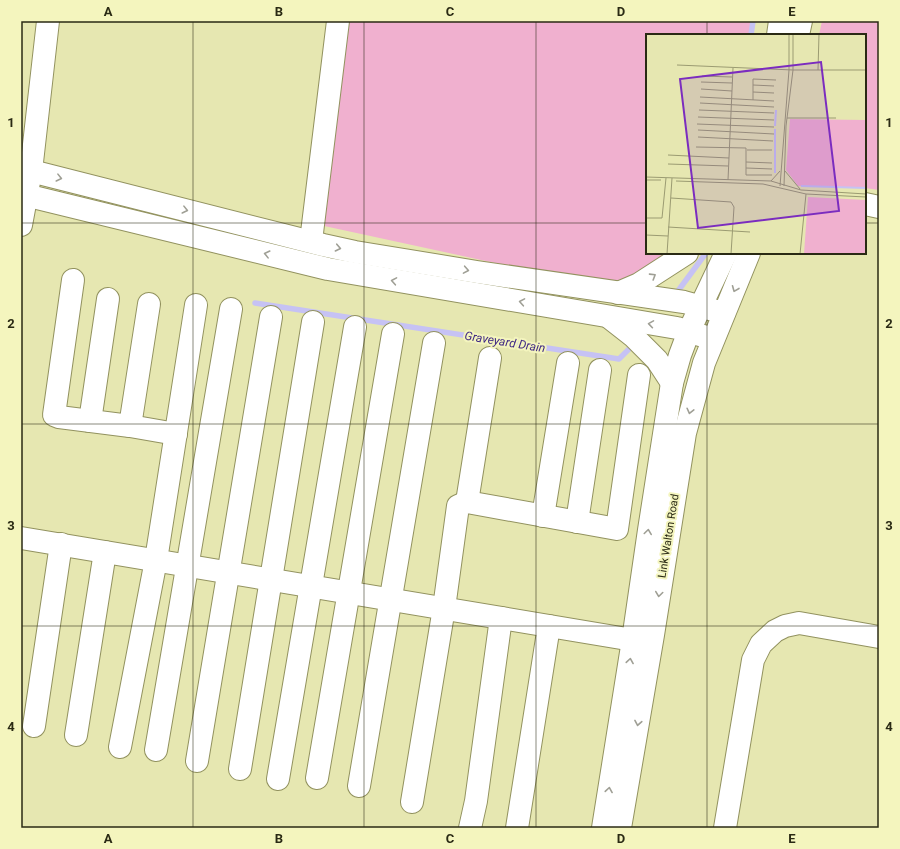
<svg xmlns="http://www.w3.org/2000/svg" width="900" height="849" font-family="Roboto,sans-serif">
  <style>
    .green { fill: #f0b0cf }
    .lines { fill: none; stroke-linecap: round; stroke-linejoin: round }
    .stream { stroke: #c6c2f4; stroke-width: 5.5 }
    .minor-casing { stroke: #92925f; stroke-width: 24 }
    .minor { stroke: #fff; stroke-width: 22 }
    .oneway { stroke: #9f9f95 }
    .grid { fill: none; stroke: #2a2a14; stroke-width: 1; stroke-opacity: 0.55 }
    .labels { text-anchor: middle; stroke-width: 4; stroke-linejoin: round; paint-order: stroke }
    .street-label { font-size: 11px; fill: #2a2a14; stroke: #f4f5be }
    .water-label { font-size: 12px; font-style: italic; fill: #3f2884; stroke: #f4f5be }
    .inset-river { fill: none; stroke: #c6c2f4; stroke-width: 2 }
    .inset-road { fill: none; stroke: #9b9b72; stroke-width: 1 }
    .view { fill: #7b2cbf; fill-opacity: 0.15; stroke: #7b2cbf; stroke-width: 2 }
    .inset-edge { fill: none; stroke: #2a2a14; stroke-width: 2 }
    .neatline { fill: none; stroke: #2a2a14; stroke-width: 1.5 }
    .grid-label { font-size: 13px; text-anchor: middle; font-weight: bold; fill: #2a2a14 }
  </style>
  <rect width="100%" height="100%" fill="#e6e7b1"/>
  <!-- green -->
  <g class="green">
    <polygon points="342,21 753,21 751,35 647,35 647,253 678,253 615,289 315,224"/>
    <polygon points="822,21 879,21 879,190 865,188 865,35 819,35"/>
  </g>
  <g class="lines">
    <!-- stream -->
    <g class="stream">
      <polyline points="751,35 753,21"/>
      <polyline points="675,295 706,253"/>
      <polyline points="255,303 619,359 634,344"/>
    </g>
    <!-- minor casing -->
    <g class="minor-casing">
      <g id="minor">
        <polyline points="778,35 780,21"/>
        <polyline points="798,35 801,21"/>
        <polyline points="21,170 31,171 323,245 355,252 477,272 684,302 724,313"/>
        <polyline points="21,194 328,269 677,328 713,339"/>
        <polyline points="865,204 879,207"/>
        <polyline points="21,225 31,171 48,21"/>
        <polyline points="311,241 338,21"/>
        <polyline points="73,280 54,415 59,417 130,426 176,434"/>
        <polyline points="618,293 639,284 687,253"/>
        <polyline points="610,318 633,336 657,360 672,383"/>
        <polyline points="90,421 108,299"/>
        <polyline points="130,426 149,304"/>
        <polyline points="467,502 490,358"/>
        <polyline points="543,516 568,363"/>
        <polyline points="577,522 600,370"/>
        <polyline points="21,538 633,640"/>
        <polyline points="34,726 61,544"/>
        <polyline points="76,735 105,552"/>
        <polyline points="120,747 156,560 196,305"/>
        <polyline points="156,750 231,309"/>
        <polyline points="197,761 271,317"/>
        <polyline points="240,769 313,322"/>
        <polyline points="317,778 393,334"/>
        <polyline points="278,779 355,327"/>
        <polyline points="359,786 434,343"/>
        <polyline points="412,802 444,608 458,506 467,502 617,529 639,375"/>
        <polyline points="470,828 476,801 501,618"/>
        <polyline points="517,828 549,626"/>
        <polyline points="603,828 633,640 649,530 672,383 680,355 689,331 726,253"/>
        <polyline points="620,828 653,635 685,433 704,363 749,253"/>
        <polyline points="725,828 753,660 761,644 775,631 785,626 799,623 879,637"/>
      </g>
    </g>
    <!-- minor -->
    <use href="#minor" class="minor"/>
  </g>
  <!-- one-way arrows -->
  <defs><path id="oneway-chevron" d="M-2-3.5L2.5 0L-2 3.5" fill="none" stroke-width="1.6" stroke-linecap="round" stroke-linejoin="round"/></defs>
  <g class="oneway">
    <use href="#oneway-chevron" transform="translate(59 178) rotate(14)"/>
    <use href="#oneway-chevron" transform="translate(185 210) rotate(14)"/>
    <use href="#oneway-chevron" transform="translate(338 248) rotate(12)"/>
    <use href="#oneway-chevron" transform="translate(267 254) rotate(-166)"/>
    <use href="#oneway-chevron" transform="translate(466 270) rotate(10)"/>
    <use href="#oneway-chevron" transform="translate(653 276) rotate(-32)"/>
    <use href="#oneway-chevron" transform="translate(394 281) rotate(-170)"/>
    <use href="#oneway-chevron" transform="translate(735 289) rotate(112)"/>
    <use href="#oneway-chevron" transform="translate(522 302) rotate(-170)"/>
    <use href="#oneway-chevron" transform="translate(651 324) rotate(-171)"/>
    <use href="#oneway-chevron" transform="translate(690 411) rotate(104)"/>
    <use href="#oneway-chevron" transform="translate(648 532) rotate(-82)"/>
    <use href="#oneway-chevron" transform="translate(659 594) rotate(98)"/>
    <use href="#oneway-chevron" transform="translate(630 661) rotate(-81)"/>
    <use href="#oneway-chevron" transform="translate(638 723) rotate(100)"/>
    <use href="#oneway-chevron" transform="translate(609 790) rotate(-81)"/>
  </g>
  <!-- grid -->
  <path class="grid" d="M193,21V828M364,21V828M536,21V828M707,21V35M21,223H647M865,223H879M707,253V828M21,424H879M21,626H879"/>
  <g class="labels">
    <!-- street labels -->
    <g class="street-label">
      <text transform="translate(668 536) rotate(-81)" y="4">Link Walton Road</text>
    </g>
    <!-- water labels -->
    <g class="water-label">
      <text transform="translate(505 342) rotate(9)" y="4">Graveyard Drain</text>
    </g>
  </g>
  <!-- overview -->
  <g transform="translate(646 34)">
    <rect width="220" height="220" fill="#e6e7b1"/>
    <path d="M144,85L220,86V154L152,152L140,136ZM162,163L220,166V220H158Z" fill="#f0b0cf"/>
    <path class="inset-river" d="M129,92L130,76M129,139V95M155,152L220,154"/>
    <path class="inset-road" d="M31,31L147,36H220M172,36L173,0M56,42L86,43M55,48L86,49M107,51L128,52M55,55L86,57M107,58L128,59M54,63L128,67M107,66V45L130,46M54,69L128,73M53,76L128,79M52,83L128,86M141,84H190M51,90L128,93M52,96L128,100M52,103L127,107M50,113L100,114V141H126M101,116H126M22,121L83,124M100,128L126,129M22,130L82,132M100,134L126,135M139,137L154,155M0,143L125,147L155,156L220,160M0,146H15M82,146L87,34M30,147L117,150L160,160L220,163M125,147L134,137M134,152L143,36V0M138,152L140,92L147,36V0M25,164L85,168L88,173L85,220M0,184H16L20,144M22,193L104,198M0,201L22,202M21,220L26,144M154,220L160,160"/>
    <path class="view" d="M175,28L193,177L52,194L34,45Z"/>
    <rect width="220" height="220" class="inset-edge"/>
  </g>
  <!-- border -->
  <rect width="900" height="849" fill="none" stroke="#f4f5be" stroke-width="44"/>
  <rect x="22" y="22" width="856" height="805" class="neatline"/>
  <g class="grid-label">
    <text x="108" y="16">A</text>
    <text x="279" y="16">B</text>
    <text x="450" y="16">C</text>
    <text x="621" y="16">D</text>
    <text x="792" y="16">E</text>
    <text x="11" y="127">1</text>
    <text x="889" y="127">1</text>
    <text x="11" y="328">2</text>
    <text x="889" y="328">2</text>
    <text x="11" y="530">3</text>
    <text x="889" y="530">3</text>
    <text x="11" y="731">4</text>
    <text x="889" y="731">4</text>
    <text x="108" y="843">A</text>
    <text x="279" y="843">B</text>
    <text x="450" y="843">C</text>
    <text x="621" y="843">D</text>
    <text x="792" y="843">E</text>
  </g>
</svg>
